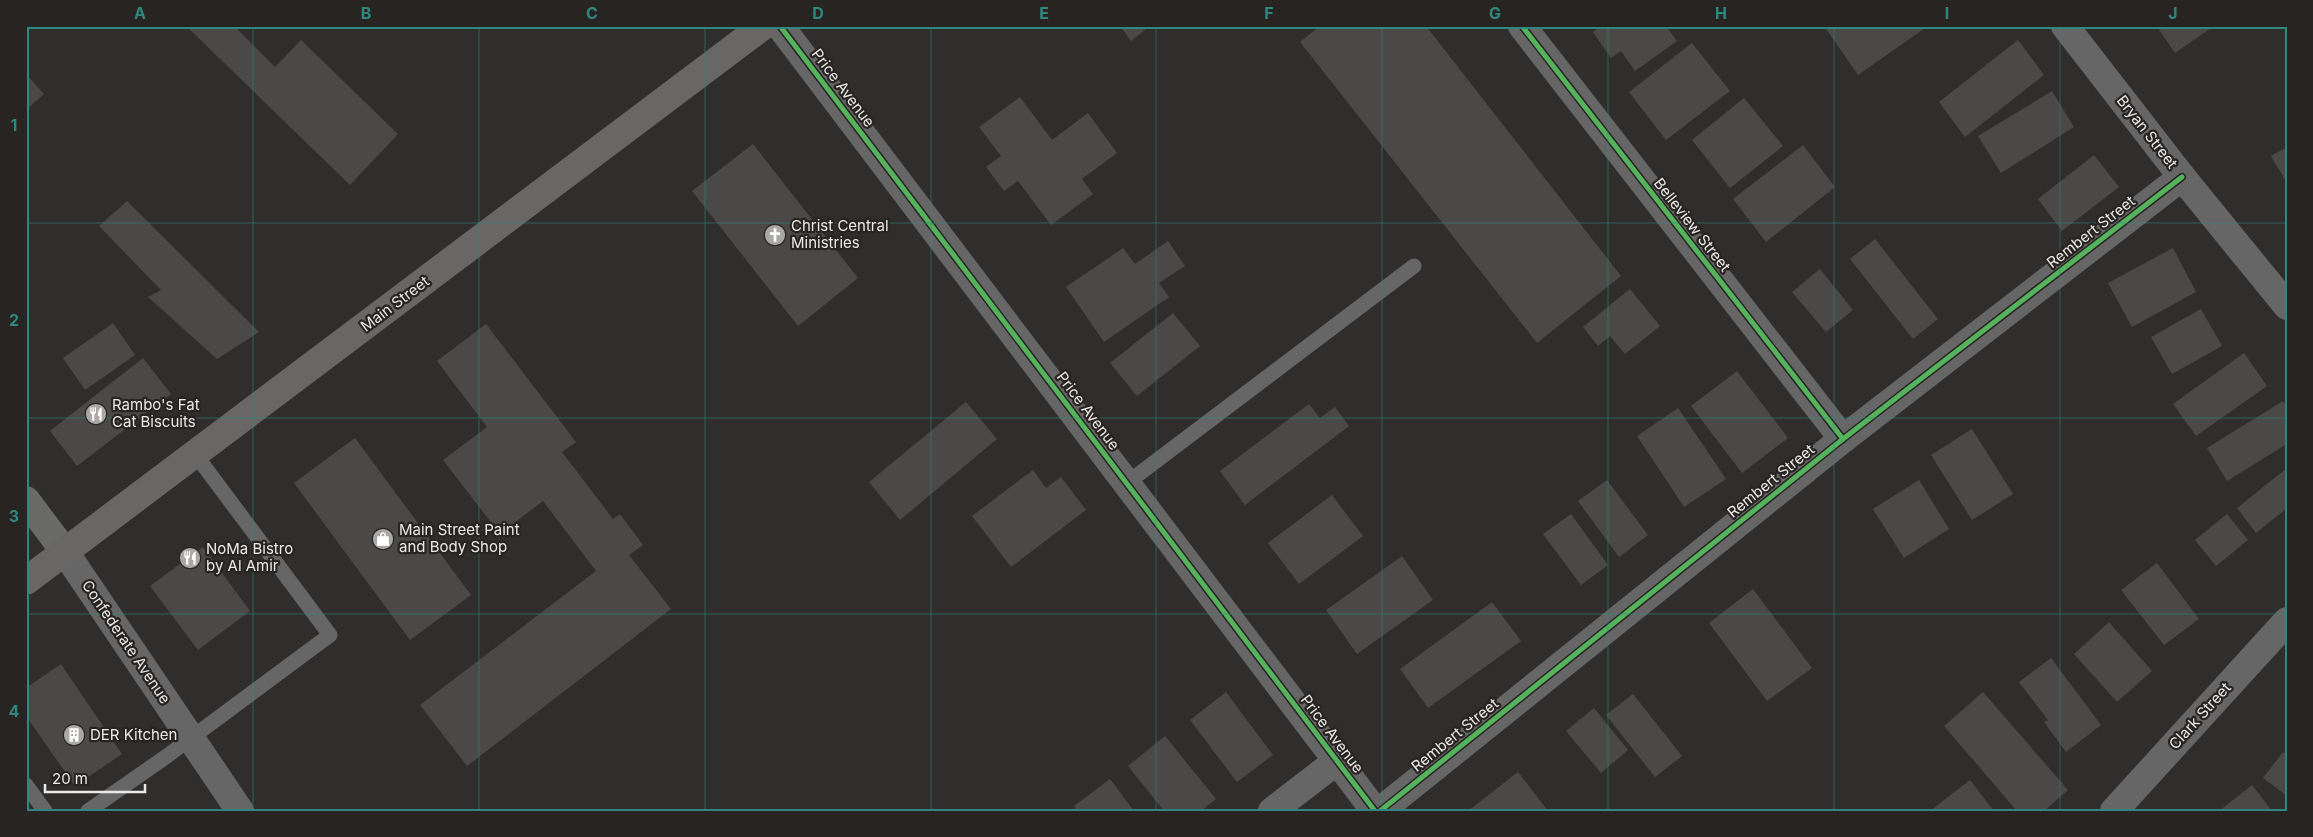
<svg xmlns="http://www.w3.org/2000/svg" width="2313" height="837" font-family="Inter,sans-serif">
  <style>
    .building { fill: #4a4948 }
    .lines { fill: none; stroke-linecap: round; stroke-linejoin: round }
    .lane { stroke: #676666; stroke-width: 15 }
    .street { stroke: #676666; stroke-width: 28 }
    .secondary { stroke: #6a6a68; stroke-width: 28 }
    .primary { stroke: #686766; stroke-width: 28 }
    .cycleway-casing { stroke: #272422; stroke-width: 8 }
    .cycleway { stroke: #56b35d; stroke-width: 5 }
    .grid { fill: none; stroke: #308780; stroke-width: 1; stroke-opacity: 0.55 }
    .labels { text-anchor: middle; stroke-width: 4.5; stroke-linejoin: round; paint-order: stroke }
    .street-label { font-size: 15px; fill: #ebe9e8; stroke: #272422 }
    .poi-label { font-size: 15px; fill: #ebe9e8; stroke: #272422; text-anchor: start }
    .neatline { fill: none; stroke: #308780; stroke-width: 2 }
    .grid-label { font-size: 16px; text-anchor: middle; font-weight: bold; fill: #308780 }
  </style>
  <rect width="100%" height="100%" fill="#302e2d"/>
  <!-- building -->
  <g class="building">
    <polygon points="186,26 240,26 237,29 275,67 301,40 398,134 350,185"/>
    <polygon points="1120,26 1150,26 1131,41"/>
    <polygon points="1320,26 1426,26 1621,276 1537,343 1300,42"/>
    <polygon points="1601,26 1666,26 1677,41 1635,71 1621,51 1611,58 1593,32"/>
    <polygon points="1824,26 1928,26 1858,75"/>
    <polygon points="2161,26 2214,26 2175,53 2158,28"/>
    <polygon points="2018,40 2044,75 1965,137 1939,102"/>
    <polygon points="1692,43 1730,91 1666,140 1629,92"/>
    <polygon points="26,74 44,94 26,110"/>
    <polygon points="2052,91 2074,127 2001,173 1978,136"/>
    <polygon points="1020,97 1052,140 1088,113 1117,153 1082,179 1093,194 1051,225 1018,181 1004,191 986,167 1001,156 979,127"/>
    <polygon points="1744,98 1783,146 1730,188 1692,140"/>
    <polygon points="753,144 858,278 798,326 692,191"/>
    <polygon points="1803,145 1835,187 1766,242 1733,199"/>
    <polygon points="2287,147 2287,183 2271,156"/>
    <polygon points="2094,155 2119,187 2062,231 2038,199"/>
    <polygon points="127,201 259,332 217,359 148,297 161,290 99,226"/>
    <polygon points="1875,239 1938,319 1913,339 1850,259"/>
    <polygon points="1168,241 1185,266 1159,283 1169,297 1104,342 1066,287 1123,248 1135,264"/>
    <polygon points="2173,248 2196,292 2132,327 2108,283"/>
    <polygon points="1820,269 1853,310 1826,332 1792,292"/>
    <polygon points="1630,289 1660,326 1625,354 1610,336 1598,346 1583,327"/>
    <polygon points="2201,309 2222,346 2172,374 2151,337"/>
    <polygon points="1173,313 1200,346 1137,396 1110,363"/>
    <polygon points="113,323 135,355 85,390 63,358"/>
    <polygon points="486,324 576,442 562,452 613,519 620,514 643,545 629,555 671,609 467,766 420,705 596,571 543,501 500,534 443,460 487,427 437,361"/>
    <polygon points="2244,353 2267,386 2196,436 2173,404"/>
    <polygon points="143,358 171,394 77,466 50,431"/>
    <polygon points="1737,371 1788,438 1742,473 1691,406"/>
    <polygon points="2283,401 2287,406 2287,444 2227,481 2207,448"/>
    <polygon points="966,402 997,439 900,520 869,482"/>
    <polygon points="1309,404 1320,418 1335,407 1349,426 1245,505 1220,471"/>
    <polygon points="1678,408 1726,479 1684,507 1637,436"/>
    <polygon points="1972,429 2013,494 1972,520 1931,455"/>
    <polygon points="355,438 471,595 410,640 294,483"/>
    <polygon points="2287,468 2287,508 2256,533 2237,508"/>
    <polygon points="1033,470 1046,488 1061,477 1086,510 1011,567 972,516"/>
    <polygon points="1607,480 1648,535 1619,557 1578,501"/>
    <polygon points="1919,480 1949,529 1904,558 1873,509"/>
    <polygon points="1332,495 1363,536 1299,584 1268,543"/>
    <polygon points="1571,514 1608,565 1581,585 1543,534"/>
    <polygon points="2227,514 2248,540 2216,566 2195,540"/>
    <polygon points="203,547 250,611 198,650 150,586"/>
    <polygon points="1402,556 1433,600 1357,654 1326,610"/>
    <polygon points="2157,563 2199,619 2164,645 2121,590"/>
    <polygon points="1753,589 1812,668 1767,701 1709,623"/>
    <polygon points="1492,602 1521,641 1428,708 1400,669"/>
    <polygon points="2109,622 2152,671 2117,702 2074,654"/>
    <polygon points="2051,658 2101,725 2066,752 2044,722 2048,720 2019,682"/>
    <polygon points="61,664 122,754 75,786 26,716 26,688"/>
    <polygon points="1226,692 1273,755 1237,782 1190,720"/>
    <polygon points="1983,692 2068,790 2044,811 2017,811 1944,726"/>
    <polygon points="1633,694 1682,756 1655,777 1606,715"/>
    <polygon points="1594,708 1628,750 1601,773 1566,731"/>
    <polygon points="1165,736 1216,799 1201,811 1164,811 1128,766"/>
    <polygon points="2283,752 2287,755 2287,796 2263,778"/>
    <polygon points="1518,772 1548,811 1468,811"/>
    <polygon points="1110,779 1134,811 1077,811 1074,806"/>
    <polygon points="1970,780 1994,811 1930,811"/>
    <polygon points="2252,785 2272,811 2219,811"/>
  </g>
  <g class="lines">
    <!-- lane -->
    <g class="lane">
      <polyline points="1127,483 1414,266"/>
      <polyline points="26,785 45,811"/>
      <polyline points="88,811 167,756 330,635 195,454"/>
    </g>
    <!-- street -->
    <g class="street">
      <polyline points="780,26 1375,811"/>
      <polyline points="1522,26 1843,439"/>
      <polyline points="2065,26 2182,177 2287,306"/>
      <polyline points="65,552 240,811"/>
      <polyline points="1272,811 1337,761"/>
      <polyline points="1380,811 1843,439 2182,177"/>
      <polyline points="2114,811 2287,621"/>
    </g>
    <!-- secondary -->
    <polyline class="secondary" points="26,500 65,552"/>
    <!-- primary -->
    <polyline class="primary" points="26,581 763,26"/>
    <!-- cycleway casing -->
    <g class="cycleway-casing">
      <g id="cycleway">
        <polyline points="780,26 1375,811"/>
        <polyline points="1522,26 1843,439"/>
        <polyline points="1380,811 1843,439 2182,177"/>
      </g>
    </g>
    <!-- cycleway -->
    <use href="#cycleway" class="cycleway"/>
  </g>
  <!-- grid -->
  <path class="grid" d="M253,26V811M479,26V811M705,26V811M931,26V811M1156,26V811M1382,26V811M1608,26V811M1834,26V811M2060,26V811M26,223H2287M26,418H2287M26,614H2287"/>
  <!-- icons -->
  <defs>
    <g id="church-disc" transform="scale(1.125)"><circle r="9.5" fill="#aaa8a7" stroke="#272422"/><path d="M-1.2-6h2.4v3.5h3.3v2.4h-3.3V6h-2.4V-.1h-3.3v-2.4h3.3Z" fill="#fff"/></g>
    <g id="restaurant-disc" transform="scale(1.125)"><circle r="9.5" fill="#aaa8a7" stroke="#272422"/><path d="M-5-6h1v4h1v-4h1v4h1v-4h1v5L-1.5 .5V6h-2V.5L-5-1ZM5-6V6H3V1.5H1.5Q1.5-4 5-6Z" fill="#fff"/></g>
    <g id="shop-disc" transform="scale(1.125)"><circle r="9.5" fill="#aaa8a7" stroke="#272422"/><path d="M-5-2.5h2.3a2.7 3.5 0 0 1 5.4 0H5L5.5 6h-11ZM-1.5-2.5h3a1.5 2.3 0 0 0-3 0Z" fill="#fff"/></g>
    <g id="building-disc" transform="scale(1.125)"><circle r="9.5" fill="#aaa8a7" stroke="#272422"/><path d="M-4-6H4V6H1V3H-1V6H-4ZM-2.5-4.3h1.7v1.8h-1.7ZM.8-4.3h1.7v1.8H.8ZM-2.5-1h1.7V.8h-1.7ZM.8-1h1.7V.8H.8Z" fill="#fff"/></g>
  </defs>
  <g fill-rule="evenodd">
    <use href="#church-disc" x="775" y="235"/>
    <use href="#restaurant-disc" x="96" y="414"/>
    <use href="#shop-disc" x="383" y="539"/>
    <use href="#restaurant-disc" x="190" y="558"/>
    <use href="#building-disc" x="74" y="735"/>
  </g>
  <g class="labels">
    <!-- street labels -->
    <g class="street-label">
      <text transform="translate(843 88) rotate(53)" y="5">Price Avenue</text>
      <text transform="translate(2147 132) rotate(52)" y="5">Bryan Street</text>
      <text transform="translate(1692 225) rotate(52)" y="5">Belleview Street</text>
      <text transform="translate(2091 232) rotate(-38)" y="5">Rembert Street</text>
      <text transform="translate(395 304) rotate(-37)" y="5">Main Street</text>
      <text transform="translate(1088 411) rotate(53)" y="5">Price Avenue</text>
      <text transform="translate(1771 481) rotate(-39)" y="5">Rembert Street</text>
      <text transform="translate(126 642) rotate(56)" y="5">Confederate Avenue</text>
      <text transform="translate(2200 716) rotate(-48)" y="5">Clark Street</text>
      <text transform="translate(1332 734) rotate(53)" y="5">Price Avenue</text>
      <text transform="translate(1455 735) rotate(-39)" y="5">Rembert Street</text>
    </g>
    <!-- poi labels -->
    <g class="poi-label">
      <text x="791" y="231">Christ Central<tspan x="791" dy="17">Ministries</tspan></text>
      <text x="112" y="410">Rambo's Fat<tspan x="112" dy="17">Cat Biscuits</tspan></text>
      <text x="399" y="535">Main Street Paint<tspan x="399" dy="17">and Body Shop</tspan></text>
      <text x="206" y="554">NoMa Bistro<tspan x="206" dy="17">by Al Amir</tspan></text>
      <text x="90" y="740">DER Kitchen</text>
    </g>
  </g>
  <!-- border -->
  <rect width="2313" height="837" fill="none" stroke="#272422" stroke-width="55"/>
  <!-- scale -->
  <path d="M45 784v8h100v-8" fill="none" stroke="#ebe9e8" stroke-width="2.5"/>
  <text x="52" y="784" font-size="15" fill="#ebe9e8" stroke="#272422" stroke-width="4" paint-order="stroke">20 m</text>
  <rect x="28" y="28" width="2258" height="782" class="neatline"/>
  <g class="grid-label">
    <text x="140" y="19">A</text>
    <text x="366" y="19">B</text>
    <text x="592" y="19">C</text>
    <text x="818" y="19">D</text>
    <text x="1044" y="19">E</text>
    <text x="1269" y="19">F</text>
    <text x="1495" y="19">G</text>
    <text x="1721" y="19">H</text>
    <text x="1947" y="19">I</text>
    <text x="2173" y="19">J</text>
    <text x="14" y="131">1</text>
    <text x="14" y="326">2</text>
    <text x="14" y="522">3</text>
    <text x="14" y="717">4</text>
  </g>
</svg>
